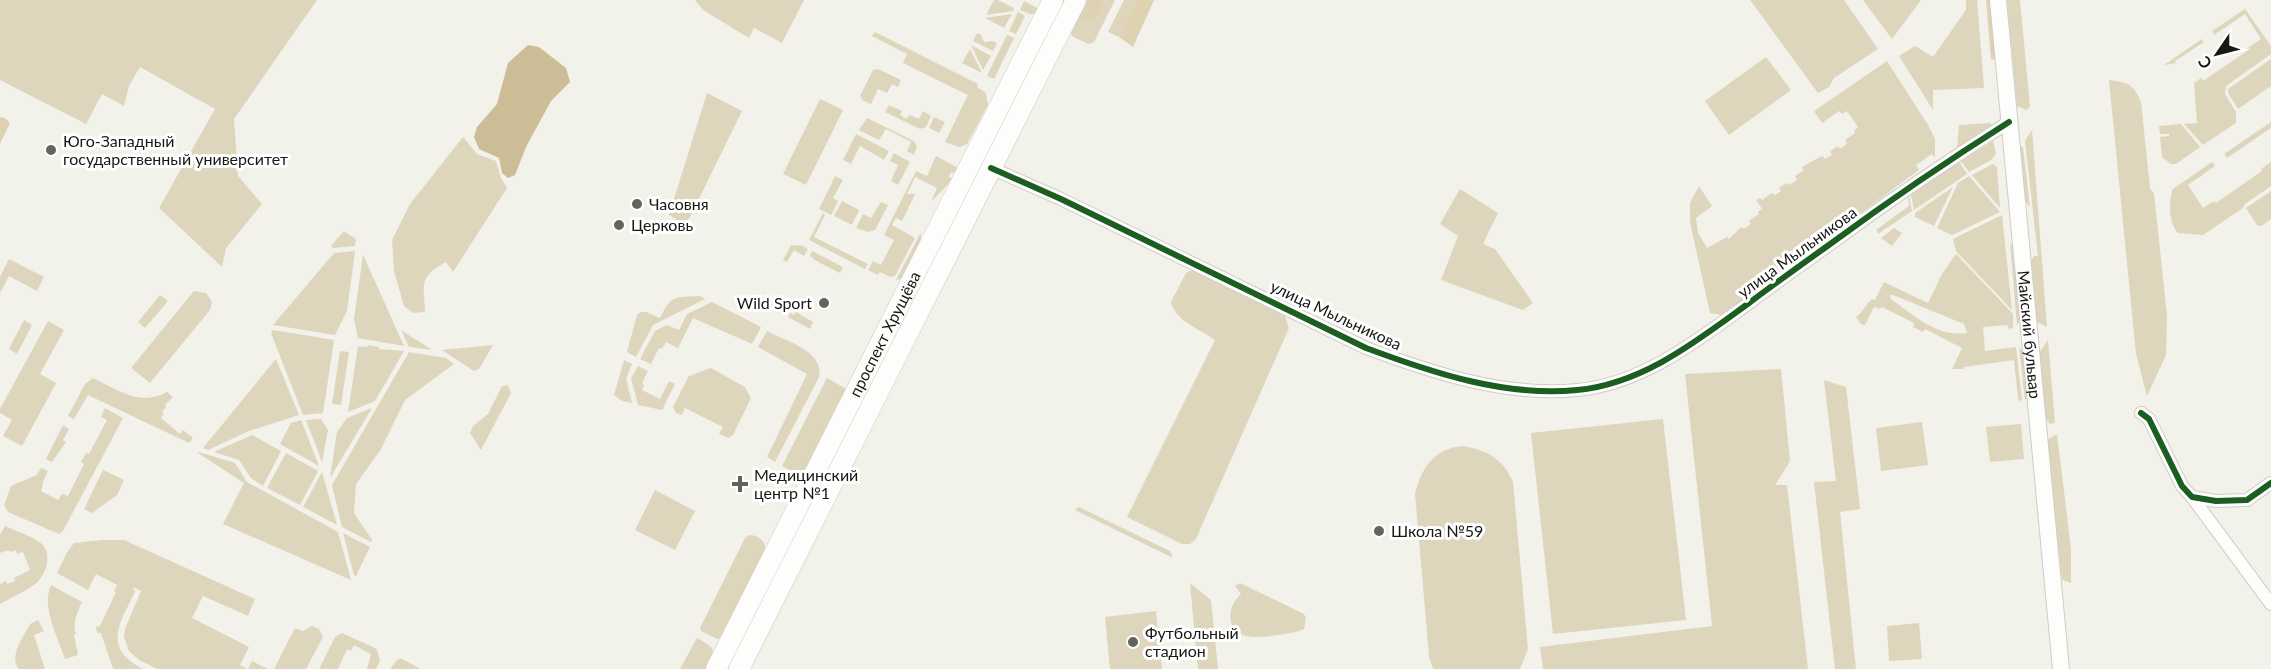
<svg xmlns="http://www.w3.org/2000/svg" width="2271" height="669" font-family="Lato,sans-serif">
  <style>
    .green { fill: #ded5bd; fill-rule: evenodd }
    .forest { fill: #ded2b2 }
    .water { fill: #ccbd97 }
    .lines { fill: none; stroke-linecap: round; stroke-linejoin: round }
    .street-casing { stroke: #cecdc7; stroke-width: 14 }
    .secondary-casing { stroke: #cecdc7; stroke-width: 18 }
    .primary-casing { stroke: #cecdc7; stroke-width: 21 }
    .street { stroke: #fdfdfc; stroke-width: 12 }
    .secondary { stroke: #fdfdfc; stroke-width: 16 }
    .primary { stroke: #fdfdfc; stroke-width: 20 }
    .cycleway-casing { stroke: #fff; stroke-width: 10 }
    .cycleway { stroke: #1b5e20; stroke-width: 6 }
    .poi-dot { fill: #64635e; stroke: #fff; stroke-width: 2 }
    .labels { text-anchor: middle; stroke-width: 6; stroke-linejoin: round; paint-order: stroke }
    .poi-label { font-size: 16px; fill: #181713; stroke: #fff; text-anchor: start }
    .street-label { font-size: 16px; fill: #181713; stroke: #fff }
  </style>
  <rect width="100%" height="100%" fill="#f2f1ea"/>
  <!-- green -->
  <g class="green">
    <polygon points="0,0 317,0 234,119 238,176 262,204 226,248 222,267 159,208 215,109 140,67 129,86 124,106 102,94 86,124 0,80"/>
    <polygon points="695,0 804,0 782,43 754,28 749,38 703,10"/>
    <polygon points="994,0 998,0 1014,8 1013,11 986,15"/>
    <polygon points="1060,0 1067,0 995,142 990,140"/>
    <polygon points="1084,0 1115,0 1094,42 1089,44 1073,37 1068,29"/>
    <polygon points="1124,0 1137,0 1119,37 1108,32"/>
    <polygon points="1750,0 1844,0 1878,49 1834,78 1829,87 1818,93"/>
    <polygon points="1863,0 1921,0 1892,39"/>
    <polygon points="1966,0 1977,0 1984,88 1933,90 1933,110 1899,56 1915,46 1933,57 1966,10"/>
    <polygon points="2007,0 2020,0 2030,107 2026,110 2017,106"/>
    <polygon points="1024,1 1039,9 1036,14 1030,14 1020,10"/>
    <polygon points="2245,9 2271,46 2271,54 2226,86 2225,94 2236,112 2236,123 2203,145 2184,124 2197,123 2194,83 2201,78 2203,81 2250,49 2249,47 2261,39 2245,14 2214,35 2212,31"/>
    <polygon points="1018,12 1025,16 1016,34 1009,31"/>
    <polygon points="1012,14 1004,28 985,18"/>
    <polygon points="875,32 978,84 977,87 986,93 988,105 967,144 959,147 945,142 968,95 903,63 907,54 872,36"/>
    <polygon points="977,33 981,35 984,42 992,41 997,43 993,51 973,41"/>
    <polygon points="1007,35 1014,38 994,79 987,76"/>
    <polygon points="2202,39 2204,42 2175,61 2176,63 2164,65"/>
    <polygon points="971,45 991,56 983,70"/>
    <polygon points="970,49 982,73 962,63"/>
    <polygon points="1766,57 1791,90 1729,135 1705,101"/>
    <polygon points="2271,59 2271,86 2238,109 2228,93 2228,89"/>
    <polygon points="1887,61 1928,125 1935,139 1935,158 1932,154 1916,165 1919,170 1722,315 1710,313 1690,222 1690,203 1699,186 1712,206 1696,218 1698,233 1707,248 1727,237 1729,239 1741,227 1744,229 1751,224 1749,221 1759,214 1758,212 1762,209 1756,200 1760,198 1762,200 1772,193 1775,195 1781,191 1779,188 1786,183 1789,185 1797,180 1795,176 1804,170 1802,167 1822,156 1825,159 1832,155 1830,151 1838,146 1840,149 1847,144 1845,140 1855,133 1854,131 1858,127 1847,111 1842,114 1839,111 1822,123 1814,111"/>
    <polygon points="878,69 901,80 898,87 892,84 887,93 878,89 871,104 862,100 860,96 873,70"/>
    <path d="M2109,80C2128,83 2133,83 2141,102L2150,188L2154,194L2167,315L2166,355L2147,396L2136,354Z"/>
    <polygon points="707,93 742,111 686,225 669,215"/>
    <polygon points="820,99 843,110 806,185 783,174"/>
    <polygon points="889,105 902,111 900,115 906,119 910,115 919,119 923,111 931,116 926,127 920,129 885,112"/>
    <polygon points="934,117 945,122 939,133 929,128"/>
    <polygon points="867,118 914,141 917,146 914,155 907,151 911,142 886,129 879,140 859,130"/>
    <polygon points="2271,122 2271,128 2227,158 2224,154"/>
    <polygon points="1991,123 1990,128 1957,148 1959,125"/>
    <polygon points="2181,124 2200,147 2176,164 2171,164 2162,157 2160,137 2169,136 2169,134 2160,134 2159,126"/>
    <polygon points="2032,130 2047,327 2035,321 2030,263 2034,256 2038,256 2025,141"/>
    <polygon points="856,134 889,151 884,160 860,146 851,164 843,160"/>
    <path d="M463,137L477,154L496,161L501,178L507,188L453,272L446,262C418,277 424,284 425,312L413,313L404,306L394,271L392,240L410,204Z"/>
    <polygon points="1993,141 1996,154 1991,160 1969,172 1961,161"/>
    <polygon points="2020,147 2023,147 2030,207 2024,200"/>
    <polygon points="894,153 910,162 898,185 891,181 898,165 890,161"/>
    <polygon points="936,156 953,165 957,168 956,174 951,172 949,177 953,179 931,202 937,188 915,177 907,194 915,194 902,221 896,218 892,225 915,238 895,276 891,277 880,272 878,275 868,270 873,261 881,265 894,240 884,235 916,171 927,176"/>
    <polygon points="1959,162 1967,174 1914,210 1911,195"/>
    <path d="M2212,162L2215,166L2188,185L2203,208L2214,201L2216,203L2262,171L2261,169L2271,162V186L2245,204L2243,208L2203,235L2178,233C2169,224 2168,200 2173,189Z"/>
    <polygon points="1993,164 1997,167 2000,208 1972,175"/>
    <polygon points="835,176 843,180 833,198 838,201 831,215 819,209"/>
    <polygon points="1969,176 2000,212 1952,235 1937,228 1958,183"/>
    <polygon points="1953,187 1934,226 1915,217 1915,213"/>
    <polygon points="1460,189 1498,213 1483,244 1495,249 1533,303 1523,310 1441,280 1458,236 1440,224"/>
    <polygon points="2271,191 2271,219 2261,226 2257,225 2246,208"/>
    <polygon points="1909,196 1912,211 1878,234 1876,230 1909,206 1908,197"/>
    <polygon points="842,201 859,210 852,225 834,216"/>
    <polygon points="881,202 888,205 875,230 868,232 856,228 863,214 871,218"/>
    <polygon points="823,213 825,215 814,237 868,264 865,269 809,240"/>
    <polygon points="2002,215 2012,310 1956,251 1953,239"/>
    <polygon points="1894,228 1902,233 1892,246 1881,238"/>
    <polygon points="344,231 356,239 355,246 333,248 331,246"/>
    <polygon points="921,232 921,248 903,278 896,280"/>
    <polygon points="2010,243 2013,247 2021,318 2017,326"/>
    <polygon points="791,245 803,246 808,249 804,256 794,250 787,262 783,260"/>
    <polygon points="355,251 347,311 335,335 273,325 334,253"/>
    <polygon points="812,251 843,267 840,273 818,262 810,256"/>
    <path d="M1956,254L2013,314V328L2009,329L2007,325L1983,327L1985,351L2016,347L2022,400L2019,401L2018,398L2014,360L1964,367V369H1952L1962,348L1925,329L1923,332L1913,327L1914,323L1882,307L1880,309L1874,307L1865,325L1861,324L1856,317C1864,311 1866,304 1872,299L1875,300L1884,282L1928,303L1942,274ZM1890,295H1893L1964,324L1967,333C1936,337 1915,316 1891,299Z"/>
    <polygon points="363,255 404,346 358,338 354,319"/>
    <polygon points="9,259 44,277 37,291 9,276 0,293 0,277"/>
    <path d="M1194,269L1285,316L1289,328L1196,539L1190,544H1182L1127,517L1215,340C1200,329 1175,321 1171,302L1186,273Z"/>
    <polygon points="194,291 206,293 212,302 210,310 150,383 131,368"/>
    <polygon points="160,295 168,301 145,328 138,322"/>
    <path d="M700,296L705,299L653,325L636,357L627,352L637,315L641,312H646L660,318C671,295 675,297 700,296Z"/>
    <polygon points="771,299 789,308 785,315 768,306"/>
    <polygon points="712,302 761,327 752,344 693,318 678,348 666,342 662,349 659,348 651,364 640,359 655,331 667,325 679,330 687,314"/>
    <polygon points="796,312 813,322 810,329 788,317 790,313 794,315"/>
    <polygon points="24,320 32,325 17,354 9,349"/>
    <polygon points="48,321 64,330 40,374 56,383 22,446 3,436 12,420 0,413 0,409"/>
    <polygon points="273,330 334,340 323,413 303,415 271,333"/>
    <polygon points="401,330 432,350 409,347"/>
    <path d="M767,331C785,341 825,351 819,377L775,462L767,457L807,374L758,347Z"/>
    <polygon points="2048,340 2055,423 2050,424 2045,418 2039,353"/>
    <polygon points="368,345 379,347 379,349 404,351 375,401 348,412 358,346 367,347"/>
    <polygon points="493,345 479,369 474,371 442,350"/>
    <polygon points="2019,348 2025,352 2029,398 2025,400"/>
    <polygon points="340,351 349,352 341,405 332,404"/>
    <polygon points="409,352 446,358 454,364 405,400 381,449 356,484 354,513 372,540 371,542 342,527 332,485"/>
    <polygon points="276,359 299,415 249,431 208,450 203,448"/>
    <polygon points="624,360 632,364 626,378 632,403 622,401 614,395"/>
    <polygon points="638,366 648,371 642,383 644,385 642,390 660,399 669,381 675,384 662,410 638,405 631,378"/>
    <polygon points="711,368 745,387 751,398 733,435 728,438 719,434 723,427 685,408 682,415 676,413 673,407 689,376"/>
    <polygon points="1781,369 1790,461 1775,485 1787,485 1808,669 1543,669 1540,647 1712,626 1685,374"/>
    <path d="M93,378C118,390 140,407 167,392L173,397L165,405L166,407L162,412L164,414L161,418L180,434L183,430L193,438L189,443L88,395L74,419L68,416L85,384Z"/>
    <polygon points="827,378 848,390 807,469 795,473 782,466"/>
    <polygon points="1824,380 1846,387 1860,509 1840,512 1856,669 1835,669 1814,482 1836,481"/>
    <polygon points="508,385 511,393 481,450 470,433 473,426 488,414 502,386"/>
    <polygon points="105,408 123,418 63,531 59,534 8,512 4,505 11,486 37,475 41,468 48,471 42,484 43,485 41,491 58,500 62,494 68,496 84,464 81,462 86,453 89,454 107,420 101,417"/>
    <polygon points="372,408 330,478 337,432 347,418"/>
    <polygon points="321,419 328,430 322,462 306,420"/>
    <polygon points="1663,419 1686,620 1553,634 1531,433"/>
    <polygon points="301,420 319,466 280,444 291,423"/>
    <polygon points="1922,422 1928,465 1881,471 1876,428"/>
    <polygon points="2021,424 2024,459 1990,462 1986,427"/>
    <polygon points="63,425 69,429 63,440 66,442 52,462 46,459"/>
    <polygon points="2057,434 2071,549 2071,583 2062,580 2047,443 2048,439"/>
    <polygon points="252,435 281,451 263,486 251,478 239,460 214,452"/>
    <path d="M1462,446C1487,450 1502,458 1513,482L1528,649L1520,669H1433L1429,656L1415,493C1422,467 1434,449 1462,446Z"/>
    <polygon points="199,452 235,463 247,482 338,532 351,580 223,524 244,483 198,453"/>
    <polygon points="286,453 318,471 300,505 267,488"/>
    <polygon points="103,470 124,480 117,495 92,513 84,509"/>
    <polygon points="322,472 337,525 303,507"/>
    <polygon points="655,490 695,511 675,550 635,530"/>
    <polygon points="1079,507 1170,551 1173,558 1075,510"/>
    <path d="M5,526C16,531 29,535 39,542C52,550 48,569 40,579C34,588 10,598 0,604V584L6,581L7,584L15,581L14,578L30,570L23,552L17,554L16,550L10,552L9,550L0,553V535Z"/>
    <polygon points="343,533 370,547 356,576 354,575"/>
    <path d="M749,535C758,535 766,541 765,550L723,637L717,639L701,631L700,628L745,538Z"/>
    <path d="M102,540H124L255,599L248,616L203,596L192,618L249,647L240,665L248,669L252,661L268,669H157L139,660L129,651L124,637L125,629L141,591L133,587L135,592C119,625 102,647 143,669H113L101,633H97L96,627L100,626L116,592L114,591L117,585L96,574L88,590L57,573L66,554L74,543Z"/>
    <polygon points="1190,583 1211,600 1218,669 1198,669"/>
    <path d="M1240,583L1304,614L1306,618L1304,629C1294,634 1257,639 1246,636C1225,630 1227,606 1241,594L1235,586Z"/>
    <path d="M51,585L82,602C77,613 72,624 76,634L74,635L78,655L65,659C58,637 41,607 51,585Z"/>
    <polygon points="1156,611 1162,669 1110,669 1105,617"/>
    <path d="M38,620L44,631L34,635L45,669H19C8,657 24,636 30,624Z"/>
    <polygon points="1919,623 1922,659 1889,661 1887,626"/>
    <polygon points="312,626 319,629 323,637 306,669 274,669 295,628 303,631"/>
    <polygon points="342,633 377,649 380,661 376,669 367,669 371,654 354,645 351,651 347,649 338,669 319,669 335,637"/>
    <path d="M697,638C717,649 716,649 706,669H680Z"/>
    <polygon points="398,659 402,659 421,669 390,669"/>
  </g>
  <!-- forest -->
  <g class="forest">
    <polygon points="1090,0 1104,0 1092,23 1082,17"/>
    <polygon points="1137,0 1154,0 1133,47 1119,37"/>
    <polygon points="1986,0 1992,0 1997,60 1991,59"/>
    <polygon points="0,117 5,118 10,123 0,144"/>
  </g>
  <!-- water -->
  <polygon class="water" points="528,45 539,47 566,68 570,82 551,101 526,147 515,175 508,178 502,173 499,158 479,149 474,137 477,127 497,104 508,63"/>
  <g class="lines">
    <!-- street casing -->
    <g class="street-casing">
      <g id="street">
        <path d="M991,168L1061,199L1366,348C1433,373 1505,397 1577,390C1643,384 1698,340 1749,303C1777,282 1805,262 1833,242C1890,200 1949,160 2009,122"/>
        <polyline points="2141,413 2149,419 2182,486 2192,497 2216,501 2247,500 2271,483"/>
        <polyline points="2192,497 2271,604"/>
      </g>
    </g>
    <!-- secondary casing -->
    <g class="secondary-casing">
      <g id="secondary">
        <path id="s1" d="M1998,0L2061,669"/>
      </g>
    </g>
    <!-- primary casing -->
    <g class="primary-casing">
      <g id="primary">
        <path id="s2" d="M716,669L1053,0"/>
        <polyline points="739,669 1076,0"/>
      </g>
    </g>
    <!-- street -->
    <use href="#street" class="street"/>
    <!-- secondary -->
    <use href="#secondary" class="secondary"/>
    <!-- primary -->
    <use href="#primary" class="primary"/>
    <!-- cycleway casing -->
    <g class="cycleway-casing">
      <g id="cycleway">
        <path d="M991,168L1061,199L1366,348C1433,373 1505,397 1577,390C1643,384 1698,340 1749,303C1777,282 1805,262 1833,242C1890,200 1949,160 2009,122"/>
        <polyline points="2141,413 2149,419 2182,486 2192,497 2216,501 2247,500 2271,483"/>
      </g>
    </g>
    <!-- cycleway -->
    <use href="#cycleway" class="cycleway"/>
  </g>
  <!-- markers -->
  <g class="poi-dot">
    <circle cx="51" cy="150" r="6"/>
    <circle cx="637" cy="204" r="6"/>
    <circle cx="619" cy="225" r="6"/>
    <circle cx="824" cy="303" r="6"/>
    <path d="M737 475h6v6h6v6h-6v6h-6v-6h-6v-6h6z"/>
    <circle cx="1379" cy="531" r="6"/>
    <circle cx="1133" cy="642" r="6"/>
  </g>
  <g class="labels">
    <!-- poi labels -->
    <g class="poi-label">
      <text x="63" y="147">Юго-Западный<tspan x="63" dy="18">государственный университет</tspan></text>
      <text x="649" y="210">Часовня</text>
      <text x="631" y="231">Церковь</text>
      <text x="812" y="309" text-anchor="end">Wild Sport</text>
      <text x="754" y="481">Медицинский<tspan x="754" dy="18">центр №1</tspan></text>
      <text x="1391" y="537">Школа №59</text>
      <text x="1145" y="639">Футбольный<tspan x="1145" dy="18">стадион</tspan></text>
    </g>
    <!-- street labels -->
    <g class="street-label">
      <text transform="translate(1797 252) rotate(-36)" y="6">улица Мыльникова</text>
      <text transform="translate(1336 315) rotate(25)" y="6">улица Мыльникова</text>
      <text dy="6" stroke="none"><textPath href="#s2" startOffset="375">проспект Хрущёва</textPath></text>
      <text dy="6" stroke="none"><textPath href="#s1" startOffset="336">Майский бульвар</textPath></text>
    </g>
  </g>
  <!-- north arrow -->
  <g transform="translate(2217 54) rotate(235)" stroke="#ffffff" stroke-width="4.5" paint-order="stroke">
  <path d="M0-4.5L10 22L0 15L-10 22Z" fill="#181713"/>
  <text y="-9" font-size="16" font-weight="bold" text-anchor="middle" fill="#181713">С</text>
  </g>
</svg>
